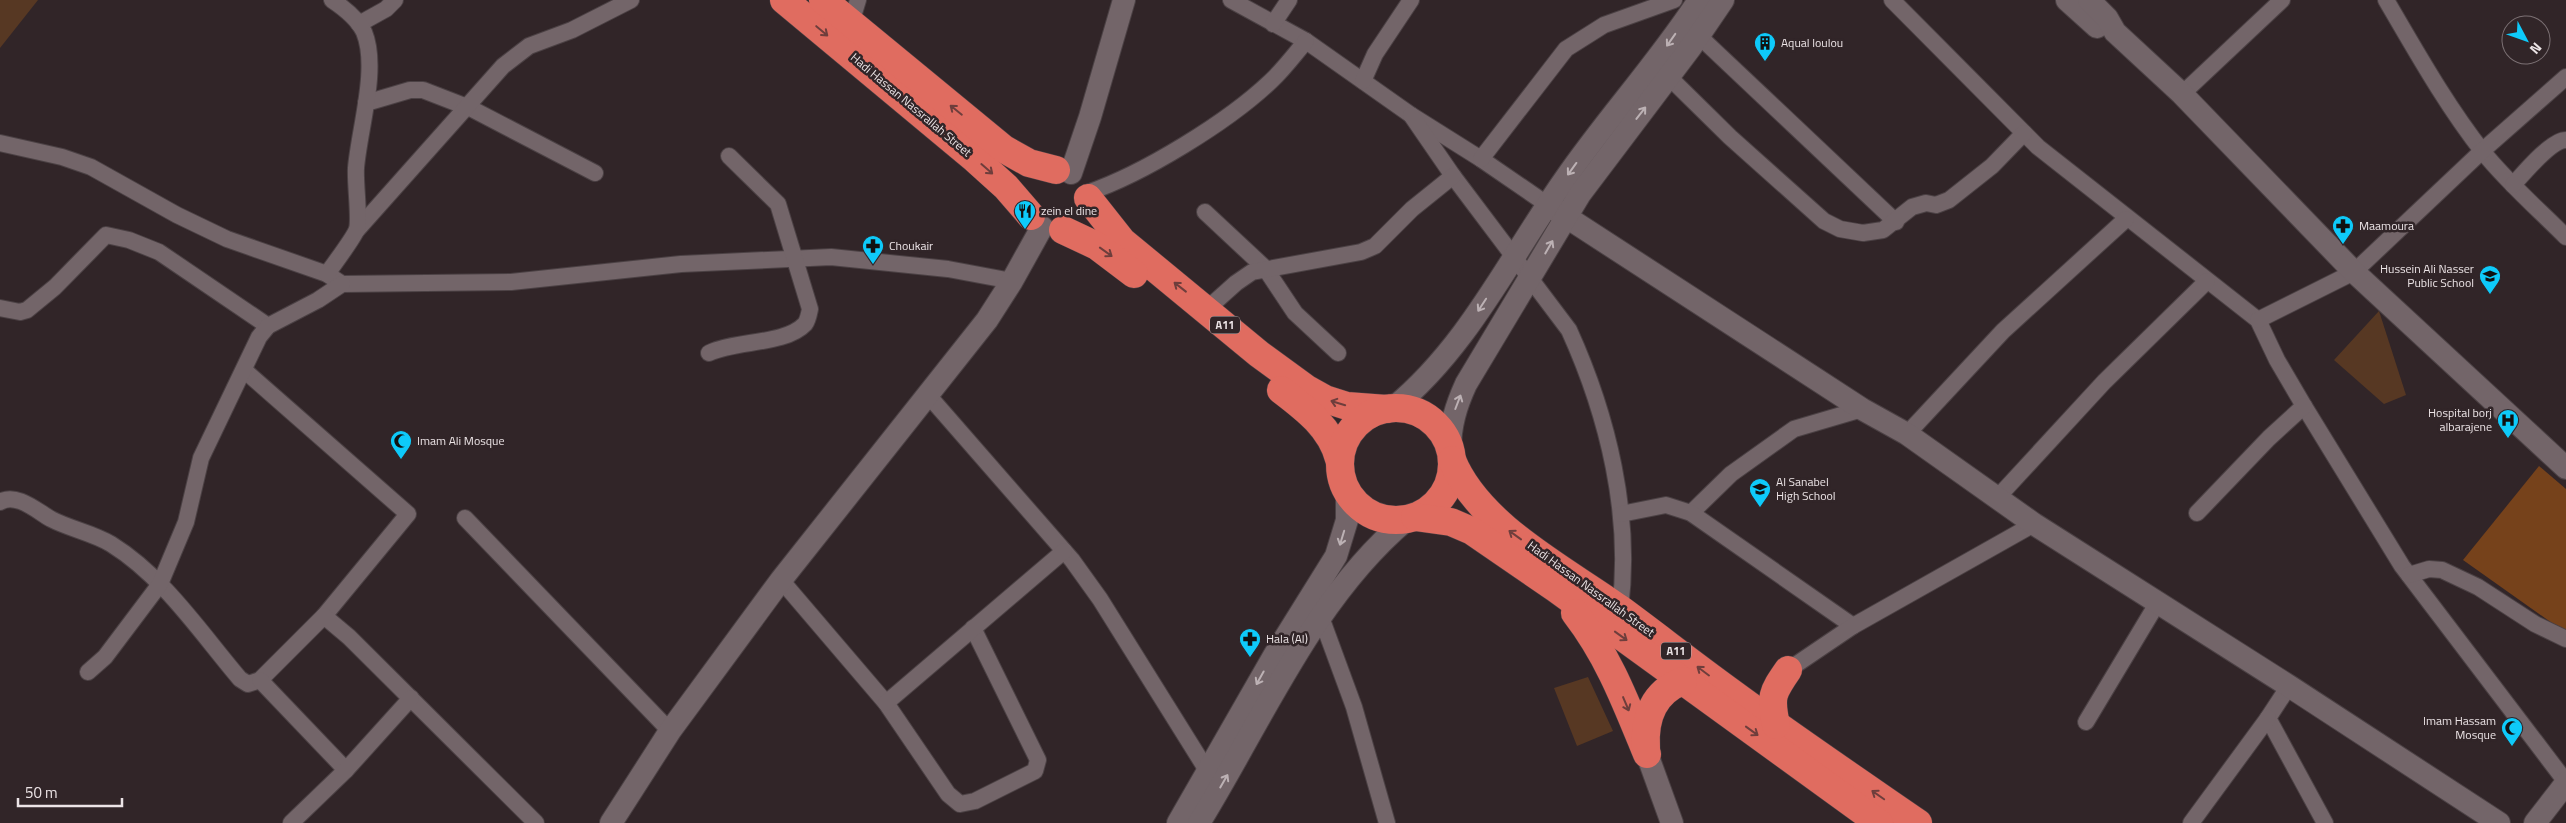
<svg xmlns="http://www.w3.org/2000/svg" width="2566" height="823" font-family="'Titillium Web',sans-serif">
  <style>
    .green { fill: #573823 }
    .forest { fill: #76421b }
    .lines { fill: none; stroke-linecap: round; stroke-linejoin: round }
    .street-casing { stroke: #4b4144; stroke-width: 18 }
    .secondary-casing { stroke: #4b4144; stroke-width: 24 }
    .highway-casing { stroke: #4b4144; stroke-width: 29 }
    .street { stroke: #736569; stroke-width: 16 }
    .secondary { stroke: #736569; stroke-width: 22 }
    .highway { stroke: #e06c60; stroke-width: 28 }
    .oneway { stroke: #6e3e3c }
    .oneway2 { stroke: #bcb1b4 }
    .labels { text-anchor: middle; stroke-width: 5; stroke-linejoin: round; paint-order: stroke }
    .shield { fill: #312528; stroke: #b4abad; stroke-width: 1 }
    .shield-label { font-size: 11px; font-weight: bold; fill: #ece4e6 }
    .poi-label { font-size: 12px; fill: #ece4e6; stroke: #312528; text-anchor: start }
    .street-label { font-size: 12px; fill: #ece4e6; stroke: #312528 }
  </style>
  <rect width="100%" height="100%" fill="#312528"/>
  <!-- green -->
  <g class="green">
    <polygon points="0,0 38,0 0,48"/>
    <polygon points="2379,311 2406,395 2384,404 2334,360"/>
    <polygon points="1588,677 1613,731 1577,746 1554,688"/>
  </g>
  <!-- forest -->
  <polygon class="forest" points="2539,466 2566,489 2566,633 2463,560"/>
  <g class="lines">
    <!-- street casing -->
    <g class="street-casing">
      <g id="street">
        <polyline points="1231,0 1306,41 1411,115 1481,159 1548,205"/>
        <polyline points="1892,0 2038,147 2258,320 2277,360 2304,406 2402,566 2566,782"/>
        <path d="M2386,0C2416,51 2446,105 2483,152C2508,183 2538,209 2566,237"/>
        <polyline points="851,23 858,0"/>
        <polyline points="359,24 386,9 395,0"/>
        <polyline points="1273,24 1289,0"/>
        <polyline points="1699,36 1896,222"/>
        <polyline points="1669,77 1730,137 1824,221 1840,229 1863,233 1883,230 1912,207 1926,203 1936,205 1949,200 1992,166 2024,133"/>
        <polyline points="1363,81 1375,54 1411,0"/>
        <polyline points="2182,94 2282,0"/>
        <polyline points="366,103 410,90 423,90 472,109 595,173"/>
        <path d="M1411,115L1453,176L1569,330C1608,416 1632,515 1620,609"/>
        <polyline points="0,143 62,157 91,167 177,215 227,239 327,274 342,284 511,282 681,264 831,257 948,269 1012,281"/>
        <polyline points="1481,159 1566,49 1604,25 1674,0"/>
        <path d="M2513,185C2523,174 2551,140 2566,140"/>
        <path d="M1087,193C1143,174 1228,122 1271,81C1284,69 1295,54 1306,41"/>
        <polyline points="1205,212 1265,268 1295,313 1338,353"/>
        <polyline points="357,230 503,66 529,46 572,30 631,0"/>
        <path d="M327,274C333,265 354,238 357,229C360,218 355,184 356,168C359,130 379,68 364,32C358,19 344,8 332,0"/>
        <polyline points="0,308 20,312 27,310 55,287 106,235 129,240 159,252 268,326"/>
        <polyline points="1207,309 1236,283 1252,272 1361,252 1375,246 1412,209 1453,176"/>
        <polyline points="2258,320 2354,272 2482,151 2566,77"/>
        <path d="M709,353C736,340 785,345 805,324C808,320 809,314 810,309L778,204L729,156"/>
        <polyline points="244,370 408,514 324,616"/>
        <polyline points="928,395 1072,560 1100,599 1208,772"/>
        <polyline points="1907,434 2003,331 2126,219"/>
        <polyline points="1998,497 2104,382 2207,281"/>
        <path d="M0,502C16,492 37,511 51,519C70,529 93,533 111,544C164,577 200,632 240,679L248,684L260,680L324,616L349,637L536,823"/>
        <polyline points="1691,513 1731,474 1794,429 1862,409"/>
        <polyline points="2197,513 2269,438 2304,406"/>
        <polyline points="1621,514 1666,505 1691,513 1853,626"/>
        <polyline points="465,518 670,731"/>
        <polyline points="2409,575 2429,569 2442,570 2478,587 2535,624 2566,639"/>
        <polyline points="781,580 886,703 948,794 960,804 975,801 1035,771 1038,760 973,628"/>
        <polyline points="1318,609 1354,707 1387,823"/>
        <polyline points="1788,670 1853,626 2034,524"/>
        <polyline points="88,672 105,657 160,584 186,522 201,458 259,337 268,326 318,300 342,284"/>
        <polyline points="260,680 346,770"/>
        <polyline points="2289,686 2268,718 2325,823"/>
        <polyline points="886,703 1064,551"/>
        <polyline points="2086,722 2158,602"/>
        <polyline points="291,823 346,770 411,698"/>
        <polyline points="2191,823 2268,718"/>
      </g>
    </g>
    <!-- secondary casing -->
    <g class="secondary-casing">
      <g id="secondary">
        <polyline points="2067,0 2097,27"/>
        <polyline points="2089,0 2107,18 2115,32 2182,94 2354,272 2566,468"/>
        <polyline points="1071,173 1090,117 1124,0"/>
        <polyline points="1548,205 1862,409 1907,434 2034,524 2289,686 2499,823"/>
        <path d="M1393,408C1468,347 1510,257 1565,179C1607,118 1658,63 1699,0"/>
        <path d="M1450,450C1450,425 1456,406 1466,384L1580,194L1691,47L1723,0"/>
        <polyline points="1647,754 1672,823"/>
        <polyline points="611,823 670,731 781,580 987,320 1012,281 1042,227"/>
        <polyline points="1178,823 1275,654 1336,556 1347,520 1347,490"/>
        <path d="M1199,823C1262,721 1313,598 1406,520"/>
        <polyline points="2535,823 2566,783"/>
      </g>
    </g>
    <!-- highway casing -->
    <g class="highway-casing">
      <g id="highway">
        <polyline points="784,0 975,159 1006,187 1031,216"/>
        <polyline points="823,0 1004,149 1029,163 1056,170"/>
        <polyline points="1088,198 1122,241 1259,354 1307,389 1325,399 1347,406 1387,409"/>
        <polyline points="1063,230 1097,246 1134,274"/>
        <path d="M1281,390C1306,409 1331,428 1339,459"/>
        <circle cx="1396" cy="464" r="56"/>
        <path d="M1452,460C1478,525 1564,569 1620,609C1658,637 1696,667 1735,695C1795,739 1857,781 1918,823"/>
        <polyline points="1415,517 1451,522 1472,531 1555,588 1879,823"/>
        <path d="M1575,613C1609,657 1626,703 1647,754"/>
        <path d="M1776,725C1770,697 1772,693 1788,670"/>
        <path d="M1646,748C1644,718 1653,692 1683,681"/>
      </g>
    </g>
    <!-- street -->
    <use href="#street" class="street"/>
    <!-- secondary -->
    <use href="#secondary" class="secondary"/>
    <!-- highway -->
    <use href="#highway" class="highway"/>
  </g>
  <!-- one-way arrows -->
  <defs><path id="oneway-shaft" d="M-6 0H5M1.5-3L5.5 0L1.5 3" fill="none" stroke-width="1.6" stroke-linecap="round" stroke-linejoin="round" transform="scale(1.25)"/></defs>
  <g class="oneway">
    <use href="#oneway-shaft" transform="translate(822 31) rotate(40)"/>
    <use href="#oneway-shaft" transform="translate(956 110) rotate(-141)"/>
    <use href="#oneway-shaft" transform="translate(987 169) rotate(41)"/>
    <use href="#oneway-shaft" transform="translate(1106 252) rotate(36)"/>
    <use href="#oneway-shaft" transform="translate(1180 287) rotate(-142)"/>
    <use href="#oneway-shaft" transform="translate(1338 403) rotate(-163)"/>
    <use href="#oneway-shaft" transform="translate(1515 535) rotate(-144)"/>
    <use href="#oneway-shaft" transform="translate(1621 636) rotate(36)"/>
    <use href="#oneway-shaft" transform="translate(1703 671) rotate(-143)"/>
    <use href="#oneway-shaft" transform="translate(1626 704) rotate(67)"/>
    <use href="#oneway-shaft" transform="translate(1752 731) rotate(36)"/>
    <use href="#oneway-shaft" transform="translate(1878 795) rotate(-145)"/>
  </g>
  <g class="oneway2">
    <use href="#oneway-shaft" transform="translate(1671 40) rotate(125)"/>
    <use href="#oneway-shaft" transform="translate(1641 113) rotate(-52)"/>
    <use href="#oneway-shaft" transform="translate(1572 169) rotate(126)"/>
    <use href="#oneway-shaft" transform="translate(1549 247) rotate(-60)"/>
    <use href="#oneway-shaft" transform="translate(1482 305) rotate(123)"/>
    <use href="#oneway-shaft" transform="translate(1458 402) rotate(-69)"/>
    <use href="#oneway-shaft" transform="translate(1342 538) rotate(107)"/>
    <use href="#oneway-shaft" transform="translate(1260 678) rotate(119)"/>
    <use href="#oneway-shaft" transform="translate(1224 781) rotate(-60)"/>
  </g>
  <!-- icons -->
  <defs>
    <g id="building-pin" transform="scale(1.125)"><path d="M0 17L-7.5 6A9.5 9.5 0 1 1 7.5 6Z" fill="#0ecafa" stroke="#312528"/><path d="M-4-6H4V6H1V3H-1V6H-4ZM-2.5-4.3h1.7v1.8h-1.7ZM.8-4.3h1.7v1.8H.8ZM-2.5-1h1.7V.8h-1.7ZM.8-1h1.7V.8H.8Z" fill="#111"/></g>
    <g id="restaurant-pin" transform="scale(1.125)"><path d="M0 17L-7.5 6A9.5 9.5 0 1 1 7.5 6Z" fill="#0ecafa" stroke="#312528"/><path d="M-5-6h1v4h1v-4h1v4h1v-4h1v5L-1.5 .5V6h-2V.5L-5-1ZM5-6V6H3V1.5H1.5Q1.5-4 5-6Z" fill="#111"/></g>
    <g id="pharmacy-pin" transform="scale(1.125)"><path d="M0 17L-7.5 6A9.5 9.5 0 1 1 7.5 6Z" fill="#0ecafa" stroke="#312528"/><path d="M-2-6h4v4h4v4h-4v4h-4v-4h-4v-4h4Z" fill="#111"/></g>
    <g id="school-pin" transform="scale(1.125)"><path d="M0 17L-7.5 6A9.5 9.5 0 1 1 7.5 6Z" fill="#0ecafa" stroke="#312528"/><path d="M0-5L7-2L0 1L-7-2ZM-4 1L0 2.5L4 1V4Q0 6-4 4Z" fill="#111"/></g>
    <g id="hospital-pin" transform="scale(1.125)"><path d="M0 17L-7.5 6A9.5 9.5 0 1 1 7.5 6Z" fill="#0ecafa" stroke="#312528"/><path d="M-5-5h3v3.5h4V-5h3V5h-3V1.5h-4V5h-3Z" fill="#111"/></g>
    <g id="mosque-pin" transform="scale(1.125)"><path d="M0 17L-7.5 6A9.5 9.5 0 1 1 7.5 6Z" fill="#0ecafa" stroke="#312528"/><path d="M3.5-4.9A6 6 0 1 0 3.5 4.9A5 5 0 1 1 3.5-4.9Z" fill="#111"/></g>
  </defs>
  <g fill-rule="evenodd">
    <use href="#building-pin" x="1765" y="43"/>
    <use href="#restaurant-pin" x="1025" y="211"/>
    <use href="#pharmacy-pin" x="2343" y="226"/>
    <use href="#pharmacy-pin" x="873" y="246"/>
    <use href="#school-pin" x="2490" y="276"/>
    <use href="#hospital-pin" x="2508" y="420"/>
    <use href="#mosque-pin" x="401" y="441"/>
    <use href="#school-pin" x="1760" y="489"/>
    <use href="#pharmacy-pin" x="1250" y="639"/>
    <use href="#mosque-pin" x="2512" y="728"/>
  </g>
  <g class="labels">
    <!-- shield labels -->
    <g class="shield">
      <rect x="1210" y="316.5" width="30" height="17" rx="4"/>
      <rect x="1661" y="642.5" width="30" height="17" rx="4"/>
    </g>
    <g class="shield-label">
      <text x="1225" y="329">A11</text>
      <text x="1676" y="655">A11</text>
    </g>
    <!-- poi labels -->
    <g class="poi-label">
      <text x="1781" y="47">Aqual loulou</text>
      <text x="1041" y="215">zein el dine</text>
      <text x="2359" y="230">Maamoura</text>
      <text x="889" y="250">Choukair</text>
      <text x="2474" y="273" text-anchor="end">Hussein Ali Nasser<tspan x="2474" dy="14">Public School</tspan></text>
      <text x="2492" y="417" text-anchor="end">Hospital borj<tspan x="2492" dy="14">albarajene</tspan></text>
      <text x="417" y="445">Imam Ali Mosque</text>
      <text x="1776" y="486">Al Sanabel<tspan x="1776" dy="14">High School</tspan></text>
      <text x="1266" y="643">Hala (Al)</text>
      <text x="2496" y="725" text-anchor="end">Imam Hassam<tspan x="2496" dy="14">Mosque</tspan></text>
    </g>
    <!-- street labels -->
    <g class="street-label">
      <text transform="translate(911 105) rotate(40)" y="4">Hadi Hassan Nassrallah Street</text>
      <text transform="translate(1591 589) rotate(36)" y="4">Hadi Hassan Nassrallah Street</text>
    </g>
  </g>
  <!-- north arrow -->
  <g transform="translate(2526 40) rotate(131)"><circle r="24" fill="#312528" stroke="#7c7174"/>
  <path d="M0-4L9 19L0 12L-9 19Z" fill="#0ecafa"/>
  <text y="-8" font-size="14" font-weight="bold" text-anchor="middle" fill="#ece4e6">N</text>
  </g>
  <!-- scale -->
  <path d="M18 798v8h104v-8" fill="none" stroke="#ece4e6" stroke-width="2.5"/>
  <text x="25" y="798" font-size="15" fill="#ece4e6" stroke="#312528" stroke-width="4" paint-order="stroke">50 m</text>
</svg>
